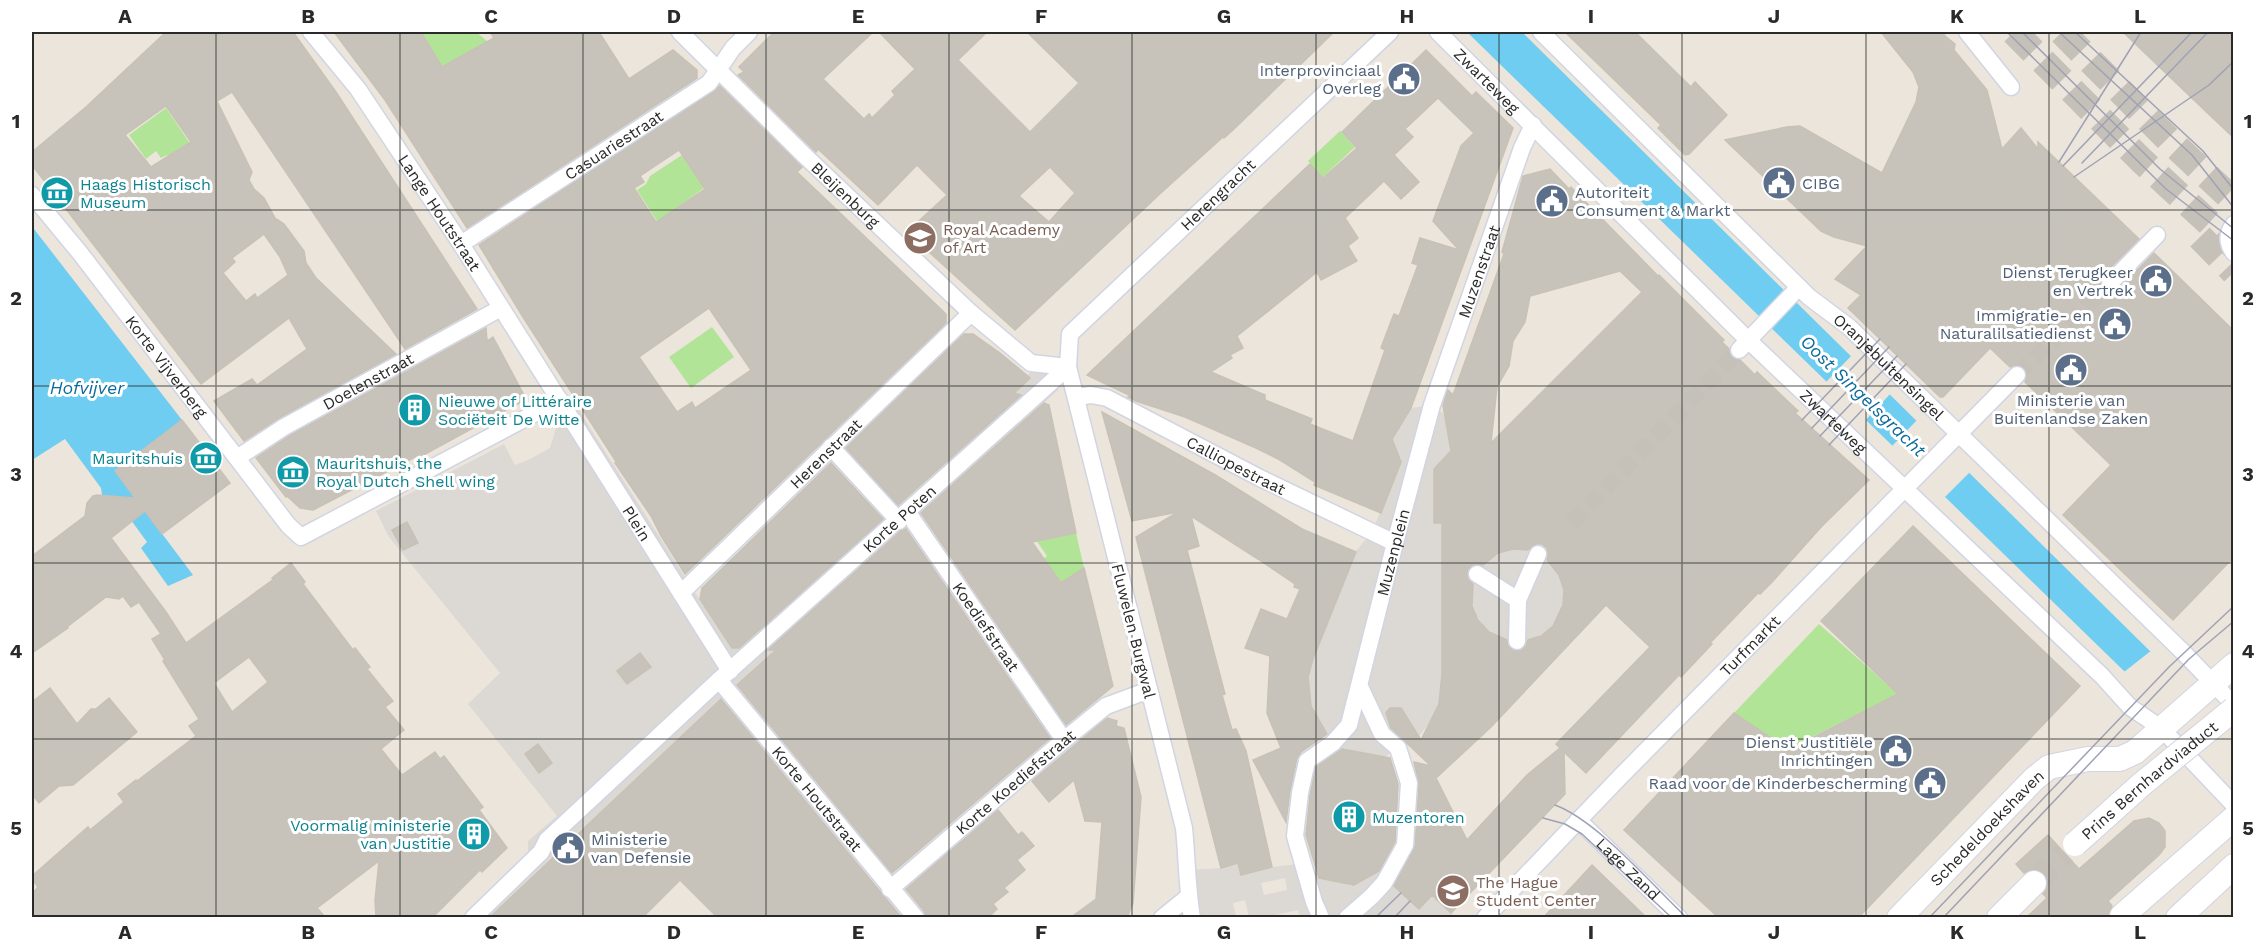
<svg xmlns="http://www.w3.org/2000/svg" width="2265" height="949" font-family="'Work Sans',sans-serif">
  <style>
    .green { fill: #b2e498 }
    .plaza { fill: #dcd8d3; fill-rule: evenodd }
    .water { fill: #6ecdf0 }
    .pier { fill: #ece5dc }
    .building { fill: #c7c3ba; stroke: #c8c1b5; stroke-width: 1.5; fill-rule: evenodd }
    .lines { fill: none; stroke-linecap: round; stroke-linejoin: round }
    .street-tunnel { stroke: #c5c0b8; stroke-width: 16; stroke-dasharray: 16 8; stroke-linecap: butt }
    .secondary-tunnel { stroke: #c5c0b8; stroke-width: 24; stroke-dasharray: 24 12; stroke-linecap: butt }
    .primary-tunnel { stroke: #c5c0b8; stroke-width: 27; stroke-dasharray: 27 14; stroke-linecap: butt }
    .street-casing { stroke: #d1d5e3; stroke-width: 19 }
    .secondary-casing { stroke: #d1d5e3; stroke-width: 26 }
    .street { stroke: #fff; stroke-width: 16 }
    .secondary { stroke: #fff; stroke-width: 24 }
    .tram { stroke: #9fa2b5; stroke-width: 1.5 }
    .secondary-bridge-casing { stroke: #d1d5e3; stroke-width: 26; stroke-linecap: butt }
    .secondary-bridge { stroke: #fff; stroke-width: 24 }
    .grid { fill: none; stroke: #2a2a2a; stroke-width: 1.5; stroke-opacity: 0.55 }
    .labels { text-anchor: middle; stroke-width: 6; stroke-linejoin: round; paint-order: stroke }
    .service-label { font-size: 16px; fill: #4e5e75; stroke: #fff; text-anchor: end }
    .street-label { font-size: 16px; fill: #2a2a2a; stroke: #fff }
    .culture-label { font-size: 16px; fill: #0d838f; stroke: #fff; text-anchor: start }
    .education-label { font-size: 16px; fill: #785e54; stroke: #fff; text-anchor: start }
    .water-label { font-size: 18px; font-style: italic; fill: #0c6b9c; stroke: #fff }
    .neatline { fill: none; stroke: #2a2a2a; stroke-width: 2 }
    .grid-label { font-size: 20px; text-anchor: middle; font-weight: bold; fill: #2a2a2a }
  </style>
  <rect width="100%" height="100%" fill="#ece5dc"/>
  <!-- green -->
  <g class="green">
    <polygon points="416,32 476,32 492,45 442,74"/>
    <polygon points="166,108 197,154 175,168 167,155 161,158 156,151 146,159 129,135"/>
    <polygon points="1340,131 1355,147 1323,177 1308,161"/>
    <polygon points="682,155 704,188 675,209 686,226 675,241 659,224 637,190 646,184 650,176"/>
    <polygon points="712,327 734,357 691,388 669,357"/>
    <polygon points="1076,533 1084,568 1053,589 1036,565 1047,556 1034,537 1043,539"/>
    <polygon points="1819,624 1898,694 1788,749 1734,713"/>
  </g>
  <!-- plaza -->
  <g class="plaza">
    <polygon points="1049,358 1058,390 663,753 606,807 604,809 606,811 585,831 582,828 489,917 466,917 528,855 528,841 557,816 468,704 500,673 389,537 376,511 504,444 515,465 528,460 550,448 557,425 578,409 690,585 732,647 740,648 890,511 1027,381 1027,375"/>
    <polygon points="1432,405 1445,415 1451,451 1434,469 1434,523 1442,523 1442,674 1439,704 1431,721 1419,736 1381,759 1379,756 1345,749 1342,751 1319,723 1311,706 1308,687 1310,668 1356,551 1372,532 1401,462 1392,439 1411,408"/>
    <circle cx="1518" cy="595" r="46"/>
    <path d="M1238,863L1242,875L1272,867L1310,863L1320,879L1353,885L1382,864L1393,884L1418,909L1432,895L1455,917H1300L1298,910L1275,915V917H1249L1245,900L1233,903L1236,917H1192L1189,870L1221,868ZM1285,878L1287,890L1264,895L1261,883Z"/>
  </g>
  <!-- water -->
  <g class="water">
    <polygon points="1467,32 1522,32 2154,655 2128,673 2124,671"/>
    <polygon points="34,229 182,420 115,471 193,575 168,586 141,548 147,542 120,505 102,495 101,488 65,439 32,460 32,231"/>
  </g>
  <!-- pier -->
  <g class="pier">
    <polygon points="1854,353 1893,391 1864,422 1825,383"/>
    <polygon points="1918,419 1971,471 1944,498 1891,447"/>
    <polygon points="2152,650 2231,726 2233,730 2233,778 2124,672"/>
  </g>
  <!-- building -->
  <g class="building">
    <path d="M166,32H293L336,92L477,309L405,349L232,92L217,101L252,172L249,180L254,189L264,198L275,218L284,224L304,251L306,263L316,278L396,354L279,418L244,441L214,401L252,379L257,385L307,349L289,318L201,384L32,165V152L86,107ZM166,106L191,142L151,167L125,135ZM264,234L280,257L288,275L257,298L255,294L246,301L223,273L235,262L232,258Z"/>
    <polygon points="334,32 421,32 442,67 494,38 490,32 599,32 629,79 673,50 697,70 697,78 467,228 385,100"/>
    <path d="M774,32H873L823,79L864,119L869,114L872,118L895,95L892,91L915,69L879,32H987L958,60L1030,132L1079,83L1027,32H1334L1234,129L1224,138L1223,137L1163,191L1015,330L907,232L947,195L917,165L878,205L818,149L816,152L738,75L744,72L739,67ZM1050,167L1075,193L1049,222L1019,196Z"/>
    <polygon points="1565,32 1635,32 1691,87 1695,82 1727,115 1689,154 1685,155 1658,128 1661,125"/>
    <polygon points="1881,32 1943,32 1945,36 1955,44 1954,50 1987,90 2002,149 2021,128 2038,149 2038,142 2139,239 2102,276 2100,285 2103,291 2108,293 2117,291 2154,253 2234,331 2234,557 2173,620 2063,515 2111,465 2025,382 2027,373 2025,368 2019,365 2010,367 1990,348 1943,397 1940,397 1848,308 1861,295 1835,279 1867,246 1834,237 1821,231 1779,191 1770,191 1770,183 1725,140 1787,127 1800,126 1882,173 1916,102 1919,87 1913,72"/>
    <polygon points="2123,32 2234,32 2234,138 2196,102"/>
    <path d="M1426,50L1472,96L1476,92L1513,128L1411,408L1392,439L1401,462L1381,513L1314,485L1315,482L1280,460L1256,448L1185,417L1136,401L1128,397L1131,396L1087,375L1310,164L1323,178L1357,148L1342,132ZM1438,98L1474,133L1461,146L1433,221L1459,250L1420,238L1412,263L1418,265L1399,316L1394,314L1390,324L1381,348L1385,350L1353,441L1310,424L1312,419L1265,400V395L1211,372L1232,358L1230,355L1243,348L1237,336L1317,272L1321,280L1357,261L1348,246L1358,238L1345,218L1384,181L1401,199L1419,182L1394,155L1413,137L1405,129Z"/>
    <path d="M720,86L802,167L797,172L946,314V323L685,574L661,536L651,516L615,463H617L523,317L479,245ZM679,150L705,189L656,222L634,188L644,182L640,176ZM709,308L751,370L695,408L692,402L677,412L639,357Z"/>
    <path d="M1550,169L1569,189L1571,187L1658,276L1659,275L1724,340L1722,342L1729,349L1731,357L1740,360L1755,375L1757,372L1798,411L1795,413L1869,480L1822,526L1773,581L1760,594L1758,593L1710,643L1712,644L1681,677L1679,675L1586,773L1564,752L1565,794L1451,913L1432,895L1419,909L1394,886L1415,846L1419,784L1414,762L1431,766L1391,728L1386,713L1390,708H1401L1421,740L1439,704L1442,674V523H1434V469L1451,451L1443,405L1448,390L1453,395L1504,254L1502,252L1523,176ZM1620,271L1642,292L1491,443L1497,387L1509,366L1513,341L1525,322L1530,296ZM1536,544H1542L1547,548V560L1559,575L1564,590L1563,605L1553,626L1541,636L1528,640L1522,650L1516,651L1508,646L1507,640L1489,632L1478,620L1472,606L1473,584L1468,579L1467,573L1472,565H1483L1498,553L1513,549L1528,550ZM1606,605L1650,647L1556,744L1560,748L1527,775L1467,840L1436,778L1491,727Z"/>
    <polygon points="486,328 487,341 493,337 526,399 521,402 418,458 417,456 313,510 300,508 287,496 286,497 256,458 289,436"/>
    <polygon points="964,334 973,334 1000,353 1030,378 1014,393 1021,395 898,505 846,448"/>
    <polygon points="1044,403 1049,405 1076,533 1032,542 1061,583 1084,568 1113,686 1066,725 921,513"/>
    <polygon points="1102,412 1217,476 1302,529 1356,552 1313,659 1308,677 1311,706 1327,734 1301,752 1297,758 1290,791 1286,822 1253,760 1281,748 1267,713 1270,656 1245,648 1261,609 1287,619 1300,589 1294,587 1295,584 1258,559 1191,516 1199,546 1187,550 1225,694 1222,695 1232,730 1236,729 1246,751 1272,867 1241,875 1238,863 1221,868 1136,537 1178,512 1132,521"/>
    <path d="M182,420L230,483L162,534L145,511L111,538L166,612L186,643L274,579L272,578L291,563L305,582L303,584L353,650L355,648L370,667L367,669L393,701L385,707L404,730L381,749L402,775L435,752L440,759L444,756L483,807L479,810L507,848L482,872L480,870L434,916L376,918L375,901L379,861L317,908L326,918H32V894L38,887L32,879V876L88,827L90,830L124,802L118,794L136,780L137,781L196,736L189,726L199,719L163,661L165,660L152,639L161,634L139,602L131,607L123,596L119,599L106,597L67,627L68,628L32,653V556L85,516L87,503L93,496L97,495L135,498L115,471ZM249,657L268,682L232,712L214,683Z"/>
    <polygon points="831,463 883,519 739,648 732,648 700,599 702,588"/>
    <polygon points="407,522 418,543 403,550 392,530"/>
    <polygon points="1913,526 2080,686 1858,918 1719,918 1624,830 1734,713 1789,750 1898,694 1821,621"/>
    <polygon points="906,529 1050,738 892,873 737,685 776,650 768,650 901,531"/>
    <polygon points="640,653 651,667 627,684 617,671"/>
    <polygon points="50,688 77,724 91,709 96,709 109,698 137,732 73,785 59,786 39,803 32,794 32,702"/>
    <polygon points="721,699 902,918 718,918 680,880 642,918 489,918"/>
    <polygon points="1107,718 1117,721 1116,726 1124,728 1141,797 1133,903 1127,918 1070,918 1096,899 1102,822 1085,821 1074,780 1049,802 1032,781"/>
    <polygon points="538,744 552,763 539,773 525,754"/>
    <polygon points="1342,749 1390,758 1398,784 1395,842 1379,871 1354,885 1319,878 1306,835 1310,795 1316,767"/>
    <polygon points="998,810 1018,835 1022,832 1034,846 1017,860 1025,870 1004,888 1008,892 993,904 997,909 988,918 926,918 924,911 906,889"/>
    <polygon points="2149,818 2159,823 2165,831 2165,847 2159,855 2108,901 2112,906 2108,918 2026,918 2047,898 2043,894 2048,887 2048,880 2044,873 2038,869 2031,869 2024,873 2016,864 2048,835 2079,869 2134,821"/>
    <polygon points="1592,865 1647,918 1543,918"/>
  </g>
  <g class="lines">
    <!-- street-tunnel -->
    <g class="street-tunnel">
      <polyline points="2017,375 2110,283"/>
      <polyline points="1572,523 1739,350"/>
    </g>
    <!-- secondary-tunnel -->
    <polyline class="secondary-tunnel" points="2034,883 2065,853"/>
    <!-- primary-tunnel -->
    <g class="primary-tunnel">
      <polyline points="2014,32 2141,160 2234,246"/>
      <polyline points="2062,32 2168,139 2234,201"/>
      <polyline points="2200,237 2234,272"/>
    </g>
    <!-- street casing -->
    <g class="street-casing">
      <g id="street">
        <path id="s1" d="M311,32L358,89L461,244L730,671"/>
        <path id="s2" d="M680,32L804,155L971,313L1031,363L1068,367"/>
        <path id="s3" d="M1438,32L1748,340L2102,676L2130,707L2161,728L2234,805"/>
        <path id="s4" d="M1541,32L1809,297L1849,327L2183,652L2234,705"/>
        <polyline points="1967,32 2011,87"/>
        <path id="s5" d="M32,195L80,253L288,525L301,537L560,400"/>
        <path d="M2234,224C2226,234 2227,244 2234,253"/>
        <path id="s6" d="M461,244L709,83L733,48L749,32"/>
        <polyline points="2110,283 2157,235"/>
        <polyline points="1739,350 1799,287"/>
        <path id="s7" d="M1076,397L1091,395L1107,398L1260,478L1395,543"/>
        <polyline points="831,447 899,521"/>
        <path id="s8" d="M237,458L284,427L501,308"/>
        <path id="s9" d="M908,513L1064,740"/>
        <polyline points="1477,574 1518,600 1538,554"/>
        <path id="s10" d="M681,593L971,313"/>
        <polyline points="1517,641 1518,600"/>
        <path id="s11" d="M719,680L916,918"/>
        <path id="s12" d="M1578,820L1679,918"/>
        <path id="s13" d="M890,889L1064,740L1106,706L1149,690"/>
        <path id="s14" d="M473,918L541,852L547,840L719,680L1068,367"/>
        <polyline points="1162,918 1188,897"/>
        <path id="s15" d="M1192,918C1187,888 1187,858 1184,828L1068,367L1070,334L1390,32"/>
        <path id="s16" d="M1321,918L1314,902L1295,836L1300,793L1307,761L1333,743L1349,725L1395,543L1432,405L1522,148L1533,125"/>
        <polyline points="1347,918 1371,897 1384,883 1405,845 1409,783 1398,748 1382,734 1360,687"/>
        <path id="s17" d="M1485,918L1620,777L2017,375"/>
      </g>
    </g>
    <!-- secondary casing -->
    <g class="secondary-casing">
      <g id="secondary">
        <polyline points="2122,916 2234,818"/>
        <path id="s18" d="M1899,918L2034,779L2049,767L2088,759H2120L2135,752L2234,665"/>
        <polyline points="1999,918 2034,883"/>
        <polyline points="2178,918 2234,866"/>
      </g>
    </g>
    <!-- street -->
    <use href="#street" class="street"/>
    <!-- secondary -->
    <use href="#secondary" class="secondary"/>
    <!-- tram -->
    <g class="tram">
      <polyline points="2007,32 2166,189 2234,241"/>
      <polyline points="2022,32 2160,169 2234,229"/>
      <polyline points="2059,32 2192,155 2234,208"/>
      <polyline points="2075,32 2203,151 2234,190"/>
      <polyline points="2059,162 2141,32"/>
      <polyline points="2082,163 2208,32"/>
      <polyline points="2063,166 2192,32"/>
      <polyline points="2074,177 2209,85 2234,61"/>
      <polyline points="1802,420 1880,339"/>
      <polyline points="1812,428 1889,347"/>
      <polyline points="1820,436 1897,356"/>
      <polyline points="1829,445 1906,364"/>
      <path d="M1555,805C1598,821 1652,885 1687,918"/>
      <polyline points="1543,818 1565,824 1582,834 1672,918"/>
      <polyline points="1375,918 1401,893"/>
      <polyline points="1394,918 1410,901"/>
      <polyline points="1929,918 2169,667 2234,606"/>
      <polyline points="1943,918 2189,659 2234,621"/>
    </g>
    <!-- secondary-bridge casing -->
    <g class="secondary-bridge-casing">
      <g id="secondary-bridge">
        <path id="s19" d="M2075,844L2142,784L2234,709"/>
      </g>
    </g>
    <!-- secondary-bridge -->
    <use href="#secondary-bridge" class="secondary-bridge"/>
  </g>
  <!-- grid -->
  <path class="grid" d="M216,32V918M400,32V918M583,32V918M766,32V918M949,32V918M1132,32V918M1316,32V918M1499,32V918M1682,32V918M1866,32V918M2049,32V918M32,210H2234M32,386H2234M32,563H2234M32,739H2234"/>
  <!-- icons -->
  <defs>
    <g id="civic-disc" transform="scale(1.725)"><circle r="9.5" fill="#5c6f8a" stroke="#fff"/><path d="M-.6-6.5H3V-4.5H.6V-3L4-1V1h2V6H-6V1h2V-1L-.6-3ZM-1.2 2.5V6h2.4V2.5Z" fill="#fff"/></g>
    <g id="museum-disc" transform="scale(1.725)"><circle r="9.5" fill="#0f9aa8" stroke="#fff"/><path d="M0-6L6-3V-2H-6V-3ZM-5-1h2V3h-2ZM-1-1h2V3h-2ZM3-1h2V3H3ZM-6 4H6V6H-6Z" fill="#fff"/></g>
    <g id="university-disc" transform="scale(1.725)"><circle r="9.5" fill="#8d6e63" stroke="#fff"/><path d="M0-5L7-2L0 1L-7-2ZM-4 1L0 2.5L4 1V4Q0 6-4 4Z" fill="#fff"/></g>
    <g id="building-disc" transform="scale(1.725)"><circle r="9.5" fill="#0f9aa8" stroke="#fff"/><path d="M-4-6H4V6H1V3H-1V6H-4ZM-2.5-4.3h1.7v1.8h-1.7ZM.8-4.3h1.7v1.8H.8ZM-2.5-1h1.7V.8h-1.7ZM.8-1h1.7V.8H.8Z" fill="#fff"/></g>
  </defs>
  <g fill-rule="evenodd">
    <use href="#civic-disc" x="1404" y="79"/>
    <use href="#civic-disc" x="1779" y="183"/>
    <use href="#museum-disc" x="57" y="193"/>
    <use href="#civic-disc" x="1552" y="201"/>
    <use href="#university-disc" x="920" y="238"/>
    <use href="#civic-disc" x="2156" y="281"/>
    <use href="#civic-disc" x="2115" y="324"/>
    <use href="#civic-disc" x="2071" y="370"/>
    <use href="#building-disc" x="415" y="410"/>
    <use href="#museum-disc" x="206" y="458"/>
    <use href="#museum-disc" x="293" y="472"/>
    <use href="#civic-disc" x="1896" y="751"/>
    <use href="#civic-disc" x="1930" y="783"/>
    <use href="#building-disc" x="1349" y="817"/>
    <use href="#building-disc" x="474" y="834"/>
    <use href="#civic-disc" x="568" y="848"/>
    <use href="#university-disc" x="1453" y="891"/>
  </g>
  <g class="labels">
    <!-- service labels -->
    <g class="service-label">
      <text x="1381" y="76">Interprovinciaal<tspan x="1381" dy="18">Overleg</tspan></text>
      <text x="1802" y="189" text-anchor="start">CIBG</text>
      <text x="1575" y="198" text-anchor="start">Autoriteit<tspan x="1575" dy="18">Consument &amp; Markt</tspan></text>
      <text x="2133" y="278">Dienst Terugkeer<tspan x="2133" dy="18">en Vertrek</tspan></text>
      <text x="2092" y="321">Immigratie- en<tspan x="2092" dy="18">Naturalilsatiedienst</tspan></text>
      <text x="2071" y="406" text-anchor="middle">Ministerie van<tspan x="2071" dy="18">Buitenlandse Zaken</tspan></text>
      <text x="1873" y="748">Dienst Justitiële<tspan x="1873" dy="18">Inrichtingen</tspan></text>
      <text x="1907" y="789">Raad voor de Kinderbescherming</text>
      <text x="591" y="845" text-anchor="start">Ministerie<tspan x="591" dy="18">van Defensie</tspan></text>
    </g>
    <!-- street labels -->
    <g class="street-label">
      <text dy="6" stroke="none"><textPath href="#s3" startOffset="69">Zwarteweg</textPath></text>
      <text dy="6" stroke="none"><textPath href="#s6" startOffset="182">Casuariestraat</textPath></text>
      <text dy="6" stroke="none"><textPath href="#s2" startOffset="232">Bleijenburg</textPath></text>
      <text dy="6" stroke="none"><textPath href="#s15" startOffset="802">Herengracht</textPath></text>
      <text dy="6" stroke="none"><textPath href="#s1" startOffset="222">Lange Houtstraat</textPath></text>
      <text dy="6" stroke="none"><textPath href="#s16" startOffset="690">Muzenstraat</textPath></text>
      <text dy="6" stroke="none"><textPath href="#s5" startOffset="218">Korte Vijverberg</textPath></text>
      <text dy="6" stroke="none"><textPath href="#s4" startOffset="483">Oranjebuitensingel</textPath></text>
      <text dy="6" stroke="none"><textPath href="#s8" startOffset="152">Doelenstraat</textPath></text>
      <text dy="6" stroke="none"><textPath href="#s3" startOffset="555">Zwarteweg</textPath></text>
      <text dy="6" stroke="none"><textPath href="#s10" startOffset="201">Herenstraat</textPath></text>
      <text dy="6" stroke="none"><textPath href="#s7" startOffset="177">Calliopestraat</textPath></text>
      <text dy="6" stroke="none"><textPath href="#s14" startOffset="585">Korte Poten</textPath></text>
      <text dy="6" stroke="none"><textPath href="#s1" startOffset="590">Plein</textPath></text>
      <text dy="6" stroke="none"><textPath href="#s16" startOffset="396">Muzenplein</textPath></text>
      <text dy="6" stroke="none"><textPath href="#s9" startOffset="138">Koediefstraat</textPath></text>
      <text transform="translate(1134 631) rotate(76)" y="6">Fluwelen Burgwal</text>
      <text dy="6" stroke="none"><textPath href="#s17" startOffset="380">Turfmarkt</textPath></text>
      <text dy="6" stroke="none"><textPath href="#s19" startOffset="98">Prins Bernhardviaduct</textPath></text>
      <text dy="6" stroke="none"><textPath href="#s13" startOffset="165">Korte Koediefstraat</textPath></text>
      <text dy="6" stroke="none"><textPath href="#s11" startOffset="154">Korte Houtstraat</textPath></text>
      <text dy="6" stroke="none"><textPath href="#s18" startOffset="126">Schedeldoekshaven</textPath></text>
      <text dy="6" stroke="none"><textPath href="#s12" startOffset="70">Lage Zand</textPath></text>
    </g>
    <!-- culture labels -->
    <g class="culture-label">
      <text x="80" y="190">Haags Historisch<tspan x="80" dy="18">Museum</tspan></text>
      <text x="438" y="407">Nieuwe of Littéraire<tspan x="438" dy="18">Sociëteit De Witte</tspan></text>
      <text x="183" y="464" text-anchor="end">Mauritshuis</text>
      <text x="316" y="469">Mauritshuis, the<tspan x="316" dy="18">Royal Dutch Shell wing</tspan></text>
      <text x="1372" y="823">Muzentoren</text>
      <text x="451" y="831" text-anchor="end">Voormalig ministerie<tspan x="451" dy="18">van Justitie</tspan></text>
    </g>
    <!-- education labels -->
    <g class="education-label">
      <text x="943" y="235">Royal Academy<tspan x="943" dy="18">of Art</tspan></text>
      <text x="1476" y="888">The Hague<tspan x="1476" dy="18">Student Center</tspan></text>
    </g>
    <!-- water labels -->
    <g class="water-label">
      <text x="87" y="394">Hofvijver</text>
      <text transform="translate(1863 396) rotate(44)" y="6">Oost Singelsgracht</text>
    </g>
  </g>
  <!-- border -->
  <rect width="2265" height="949" fill="none" stroke="#ffffff" stroke-width="66"/>
  <rect x="33" y="33" width="2199" height="883" class="neatline"/>
  <g class="grid-label">
    <text x="125" y="23">A</text>
    <text x="308" y="23">B</text>
    <text x="491" y="23">C</text>
    <text x="674" y="23">D</text>
    <text x="858" y="23">E</text>
    <text x="1041" y="23">F</text>
    <text x="1224" y="23">G</text>
    <text x="1407" y="23">H</text>
    <text x="1591" y="23">I</text>
    <text x="1774" y="23">J</text>
    <text x="1957" y="23">K</text>
    <text x="2140" y="23">L</text>
    <text x="16" y="128">1</text>
    <text x="2248" y="128">1</text>
    <text x="16" y="305">2</text>
    <text x="2248" y="305">2</text>
    <text x="16" y="481">3</text>
    <text x="2248" y="481">3</text>
    <text x="16" y="658">4</text>
    <text x="2248" y="658">4</text>
    <text x="16" y="835">5</text>
    <text x="2248" y="835">5</text>
    <text x="125" y="939">A</text>
    <text x="308" y="939">B</text>
    <text x="491" y="939">C</text>
    <text x="674" y="939">D</text>
    <text x="858" y="939">E</text>
    <text x="1041" y="939">F</text>
    <text x="1224" y="939">G</text>
    <text x="1407" y="939">H</text>
    <text x="1591" y="939">I</text>
    <text x="1774" y="939">J</text>
    <text x="1957" y="939">K</text>
    <text x="2140" y="939">L</text>
  </g>
</svg>
